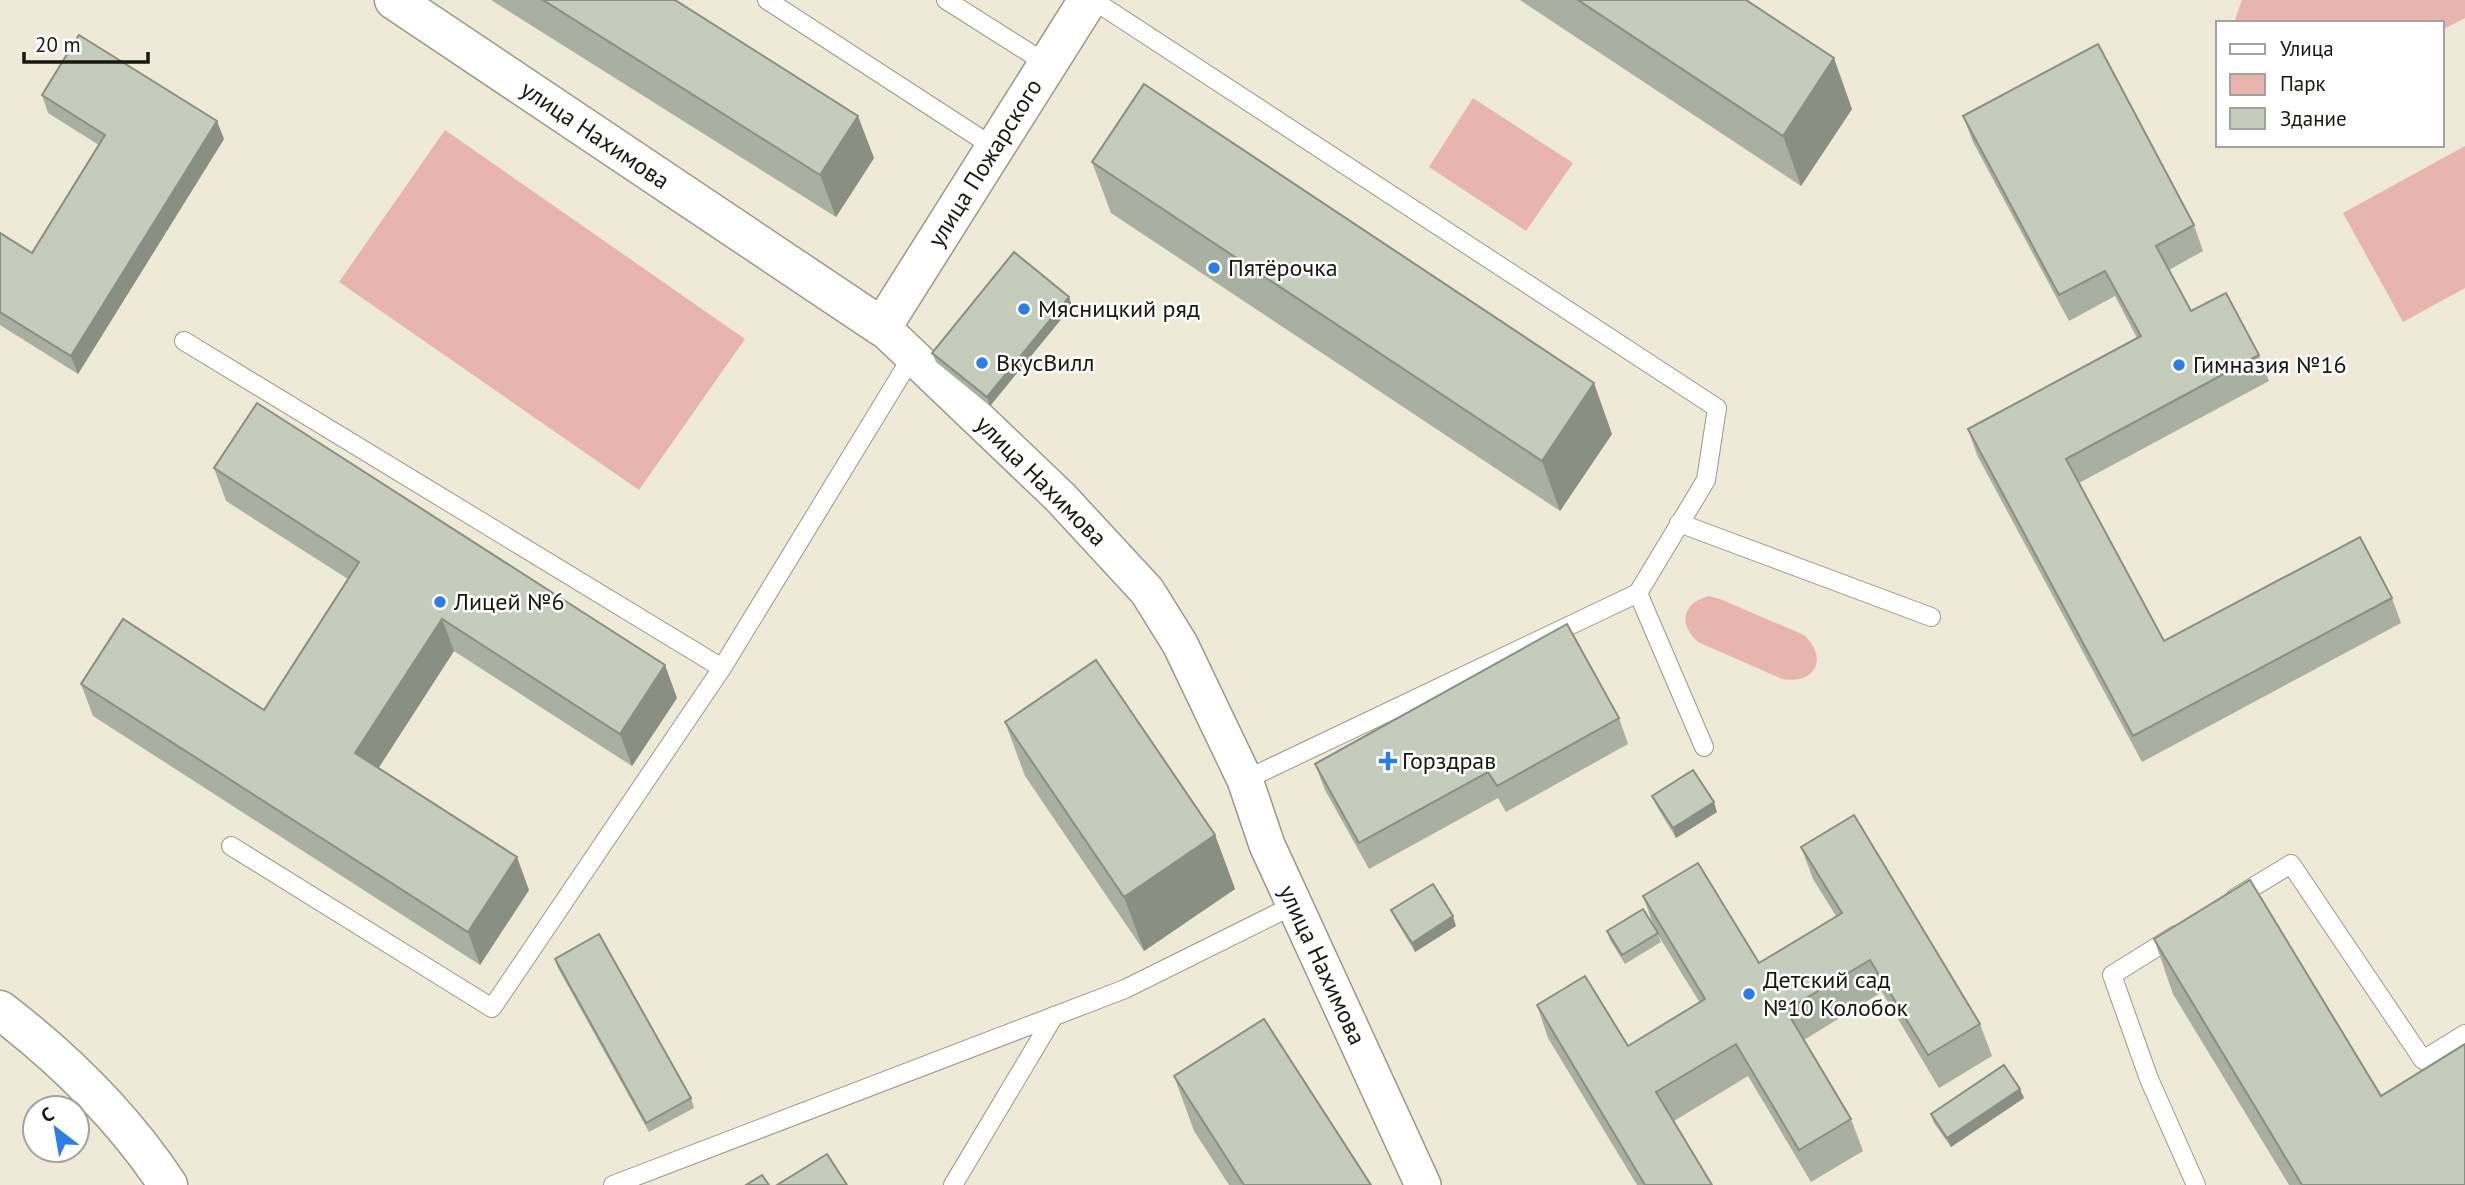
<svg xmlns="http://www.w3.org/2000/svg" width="2465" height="1185" font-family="'PT Sans',sans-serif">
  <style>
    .green { fill: #e8b5ae }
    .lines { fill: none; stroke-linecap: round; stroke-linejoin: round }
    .service-casing { stroke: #9d9887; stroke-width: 20 }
    .minor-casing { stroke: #9d9887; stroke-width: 38 }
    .tertiary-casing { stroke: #9d9887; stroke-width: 41 }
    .service { stroke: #fff; stroke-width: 18 }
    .minor { stroke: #fff; stroke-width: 35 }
    .tertiary { stroke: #fff; stroke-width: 38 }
    .wall { fill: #a9afa1 }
    .shaded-wall { fill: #8a8f83 }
    .building { fill: #c5ccbb; stroke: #8a8f83; stroke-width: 2 }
    .poi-dot { fill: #2d7de8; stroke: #fff; stroke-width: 2.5 }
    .labels { text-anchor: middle; stroke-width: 5; stroke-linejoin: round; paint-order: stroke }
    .street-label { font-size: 24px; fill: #191711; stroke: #fff }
    .poi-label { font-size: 24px; fill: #191711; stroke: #fff; text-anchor: start }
  </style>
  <rect width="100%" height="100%" fill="#efe9d7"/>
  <!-- green -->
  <g class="green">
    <polygon points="2242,0 2465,0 2465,18 2442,30 2442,23 2236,23 2235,20"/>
    <polygon points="1473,98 1573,163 1526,231 1429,167"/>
    <polygon points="445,130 745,339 639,490 339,282"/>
    <polygon points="2465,146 2465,288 2403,322 2343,213"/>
    <path d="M1708,596L1720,599L1804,635C1829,658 1815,685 1782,679L1698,642C1678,624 1682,604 1708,596Z"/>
  </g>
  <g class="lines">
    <!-- service casing -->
    <g class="service-casing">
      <g id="service">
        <polyline points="767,0 995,148"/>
        <polyline points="946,0 1047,64"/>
        <polyline points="1093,0 1717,408 1706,480 1638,593 1245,780"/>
        <polyline points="184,341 722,668"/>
        <polyline points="1679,523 1931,617"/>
        <polyline points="1638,593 1704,747"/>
        <polyline points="231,846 492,1008 722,668 913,355"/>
        <polyline points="2235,898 2291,864 2423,1060 2465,1034"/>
        <polyline points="2176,935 2112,975 2149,1079 2196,1185"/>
        <polyline points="613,1185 1125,989 1294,905"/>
        <polyline points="953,1185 1054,1016"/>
      </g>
    </g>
    <!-- minor casing -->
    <g class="minor-casing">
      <polyline id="minor" points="882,327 1061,498 1147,591 1180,644 1245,780 1267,845 1423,1185"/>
    </g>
    <!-- tertiary casing -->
    <g class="tertiary-casing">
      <g id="tertiary">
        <polyline points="394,0 882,327 1088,0"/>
        <path d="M0,1010C64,1059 123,1117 168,1185"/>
      </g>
    </g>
    <!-- service -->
    <use href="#service" class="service"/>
    <!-- minor -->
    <use href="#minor" class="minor"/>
    <!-- tertiary -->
    <use href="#tertiary" class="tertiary"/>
  </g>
  <!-- wall -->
  <g class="wall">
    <polygon points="491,0 675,0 874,158 836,217"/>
    <polygon points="1520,0 1746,0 1852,109 1801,186"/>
    <polygon points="42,95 224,139 78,374 0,325 0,233 32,253 99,145 48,113"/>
    <polygon points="1963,116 2194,225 2203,251 2169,270 2191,311 2259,355 2269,381 2079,483 2164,641 2392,598 2401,623 2142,762 1977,455 1968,429 2137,338 2115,296 2069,321 1973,142"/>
    <polygon points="1092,162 1612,434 1560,511 1111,213"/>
    <polygon points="1069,297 1072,306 990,406 936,362 932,353"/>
    <polygon points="214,468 677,698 632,766 454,651 378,768 529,890 480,965 93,716 81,684 264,710 348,579 226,501"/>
    <polygon points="1619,718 1628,744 1506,812 1498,798 1369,869 1325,790 1315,764"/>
    <polygon points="1005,722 1215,835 1235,889 1144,951 1025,776"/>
    <polygon points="1652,796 1717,812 1676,838 1656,805"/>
    <polygon points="1801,847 1980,1024 1992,1056 1939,1088 1882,992 1804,1040 1851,1119 1863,1151 1811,1182 1748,1076 1674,1121 1712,1185 1637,1185 1548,1038 1537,1005 1628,1046 1700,1003 1658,935 1661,942 1625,964 1610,940 1607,931 1654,927 1643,896 1759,963 1836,916 1813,879"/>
    <polygon points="1391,910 1456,926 1415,952 1395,919"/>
    <polygon points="2154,939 2381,1096 2465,1185 2289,1185 2173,994"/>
    <polygon points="555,959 691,1098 694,1108 649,1132 558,968"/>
    <polygon points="1174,1076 1371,1185 1229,1185 1194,1131"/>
    <polygon points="2024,1098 1951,1147 1934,1123 1931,1114"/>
  </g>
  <!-- shaded-wall -->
  <g class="shaded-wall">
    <polygon points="1834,58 1852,109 1801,186 1783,136"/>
    <polygon points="858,116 874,158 836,217 820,175"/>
    <polygon points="217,121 224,139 78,374 71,356"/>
    <polygon points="1069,297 1072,306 990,406 987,397"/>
    <polygon points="1594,383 1612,434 1560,511 1542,461"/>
    <polygon points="442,619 454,651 367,786 355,753"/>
    <polygon points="665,665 677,698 632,766 620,734"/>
    <polygon points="1714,802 1717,812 1676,838 1673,828"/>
    <polygon points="1215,835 1235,889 1144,951 1124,897"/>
    <polygon points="517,857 529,890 480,965 468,932"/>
    <polygon points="1453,916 1456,926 1415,952 1412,943"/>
    <polygon points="2020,1089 2024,1098 1951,1147 1947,1138"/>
  </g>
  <!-- building -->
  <g class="building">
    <polygon points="543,0 675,0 858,116 820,175"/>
    <polygon points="1578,0 1746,0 1834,58 1783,136"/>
    <polygon points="79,35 217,121 71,356 0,312 0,233 32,253 105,135 42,95"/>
    <polygon points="2098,44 2194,225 2156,246 2191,311 2226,293 2259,355 2066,459 2164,641 2360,537 2392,598 2133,736 1968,429 2141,336 2105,271 2059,295 1963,116"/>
    <polygon points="1144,84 1594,383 1542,461 1092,162"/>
    <polygon points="1014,252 1069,297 987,397 932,353"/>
    <polygon points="257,403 665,665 620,734 442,619 355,753 517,857 468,932 81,684 123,619 264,710 359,562 214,468"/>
    <polygon points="1567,624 1619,718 1497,786 1488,772 1359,843 1315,764"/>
    <polygon points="1096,660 1215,835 1124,897 1005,722"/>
    <polygon points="1693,770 1714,802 1673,828 1652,796"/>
    <polygon points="1854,815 1980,1024 1928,1055 1870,960 1786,1010 1851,1119 1799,1150 1736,1044 1656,1092 1712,1185 1645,1185 1537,1005 1585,976 1628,1046 1705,999 1643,896 1698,863 1759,963 1842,913 1801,847"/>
    <polygon points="2250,880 2381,1096 2465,1044 2465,1185 2302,1185 2154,939"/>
    <polygon points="1433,884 1453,916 1412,943 1391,910"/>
    <polygon points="1643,909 1658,933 1622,955 1607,931"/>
    <polygon points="599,934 691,1098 646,1123 555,959"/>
    <polygon points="1264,1019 1371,1185 1244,1185 1174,1076"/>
    <polygon points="2004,1065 2020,1089 1947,1138 1931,1114"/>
    <polygon points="827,1154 847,1185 777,1185"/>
    <polygon points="762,1175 769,1185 746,1185"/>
  </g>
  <!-- markers -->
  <g class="poi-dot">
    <circle cx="1214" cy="268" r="7"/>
    <circle cx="1024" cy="309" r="7"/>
    <circle cx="982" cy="363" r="7"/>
    <circle cx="2179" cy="365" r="7"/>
    <circle cx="440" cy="602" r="7"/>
    <path d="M1384.5 750.5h7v7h7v7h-7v7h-7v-7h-7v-7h7z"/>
    <circle cx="1749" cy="994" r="7"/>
  </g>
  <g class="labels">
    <!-- street labels -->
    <g class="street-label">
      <text transform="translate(595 135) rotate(34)" y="8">улица Нахимова</text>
      <text transform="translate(985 163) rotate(-58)" y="8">улица Пожарского</text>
      <text transform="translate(1041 481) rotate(45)" y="8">улица Нахимова</text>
      <text transform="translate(1322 965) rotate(65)" y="8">улица Нахимова</text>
    </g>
    <!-- poi labels -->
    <g class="poi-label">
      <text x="1228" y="276">Пятёрочка</text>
      <text x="1038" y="317">Мясницкий ряд</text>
      <text x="996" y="371">ВкусВилл</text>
      <text x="2193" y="373">Гимназия №16</text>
      <text x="454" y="610">Лицей №6</text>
      <text x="1402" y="769">Горздрав</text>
      <text x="1763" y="988">Детский сад<tspan x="1763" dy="28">№10 Колобок</tspan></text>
    </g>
  </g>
  <!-- legend -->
  <rect x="2216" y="21" width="228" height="126" fill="#ffffff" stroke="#a3a2a0" stroke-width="2"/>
  <rect x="2230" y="44" width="35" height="10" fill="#ffffff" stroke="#a3a2a0" stroke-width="2"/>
  <text x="2280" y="56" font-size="21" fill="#191711">Улица</text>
  <rect x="2230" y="74" width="35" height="21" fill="#e8b5ae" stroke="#a3a2a0" stroke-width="2"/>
  <text x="2280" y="91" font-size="21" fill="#191711">Парк</text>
  <rect x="2230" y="108" width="35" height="21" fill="#c5ccbb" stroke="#a3a2a0" stroke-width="2"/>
  <text x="2280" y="126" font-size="21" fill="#191711">Здание</text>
  <!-- north arrow -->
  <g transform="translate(56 1129) rotate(329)"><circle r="33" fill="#ffffff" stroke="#a3a2a0" stroke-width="2"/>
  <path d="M0-5L12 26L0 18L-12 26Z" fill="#2d7de8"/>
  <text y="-10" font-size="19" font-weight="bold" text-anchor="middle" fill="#191711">С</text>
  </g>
  <!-- scale -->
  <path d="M24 52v10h124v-10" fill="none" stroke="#191711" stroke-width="3.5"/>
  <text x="35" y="52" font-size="21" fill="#191711" stroke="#ffffff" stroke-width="5" paint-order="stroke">20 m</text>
</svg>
